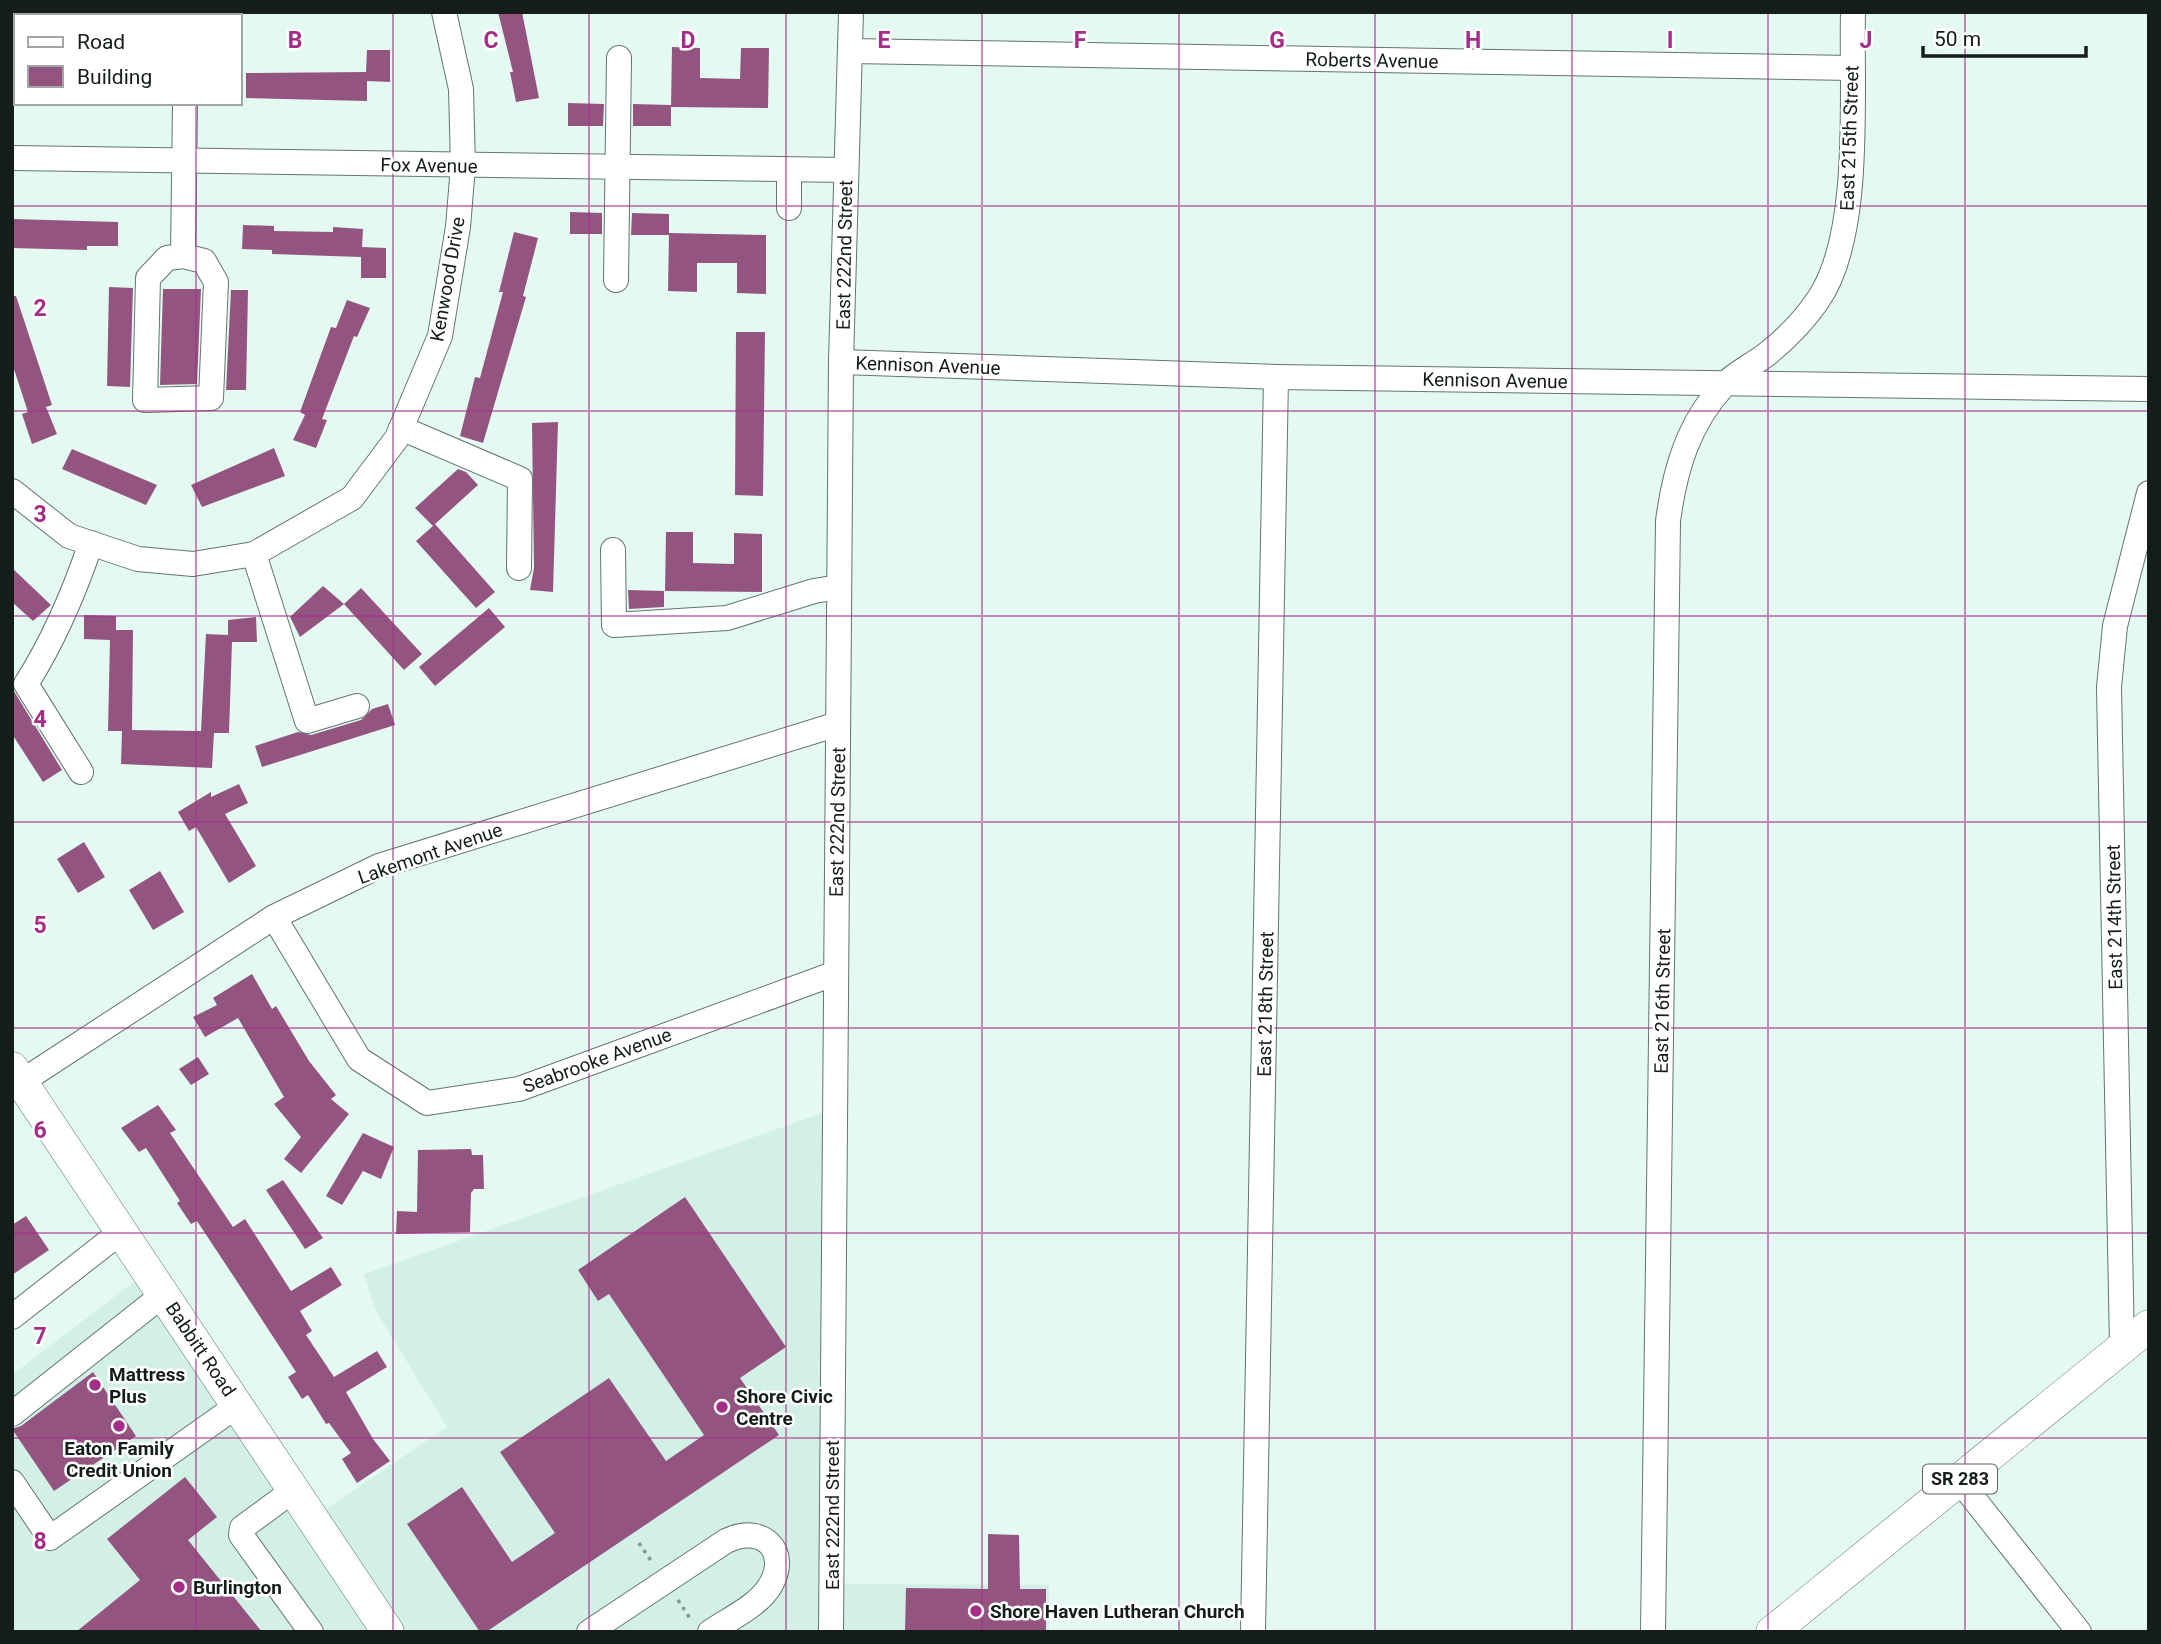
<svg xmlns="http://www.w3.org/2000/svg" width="2161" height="1644" font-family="Roboto,sans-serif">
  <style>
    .built { fill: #d2f0e5 }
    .building { fill: #935580 }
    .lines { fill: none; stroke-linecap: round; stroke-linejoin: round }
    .minor-casing { stroke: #62756e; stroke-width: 26 }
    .major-casing { stroke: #62756e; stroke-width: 33 }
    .path { stroke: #879692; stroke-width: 3.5; stroke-dasharray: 3.5 5; stroke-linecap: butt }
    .minor { stroke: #fff; stroke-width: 24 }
    .major { stroke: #fff; stroke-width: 32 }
    .grid { fill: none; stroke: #a42e87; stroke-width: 2; stroke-opacity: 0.55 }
    .poi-dot { fill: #a42e87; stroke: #fff; stroke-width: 2.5 }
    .labels { text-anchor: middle; stroke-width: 5; stroke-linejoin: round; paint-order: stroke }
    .shield { fill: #fff; stroke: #5b615f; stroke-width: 2 }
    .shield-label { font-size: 18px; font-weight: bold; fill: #151d1b }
    .street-label { font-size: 19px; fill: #151d1b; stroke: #fff }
    .poi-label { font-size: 19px; font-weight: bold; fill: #151d1b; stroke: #fff; text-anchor: start }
    .grid-label { font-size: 23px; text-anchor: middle; font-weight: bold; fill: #a42e87; stroke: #fff; stroke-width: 5; stroke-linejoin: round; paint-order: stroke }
  </style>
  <rect width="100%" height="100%" fill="#e4f9f2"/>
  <!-- built -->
  <polygon class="built" points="834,1109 831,1584 1049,1585 1049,1632 12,1632 12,1375 148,1271 314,1517 447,1427 376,1311 364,1274"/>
  <!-- building -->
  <g class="building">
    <polygon points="498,12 522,12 539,98 516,102 510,72 513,72"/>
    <polygon points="672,47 700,48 700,78 740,79 741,48 769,48 768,108 671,107"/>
    <polygon points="367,50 390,50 390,82 367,81 367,101 246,98 246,73 366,72"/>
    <polygon points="568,103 604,104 603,126 568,126"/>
    <polygon points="633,104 671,105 671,126 633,126"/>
    <polygon points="570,212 602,213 602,234 570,234"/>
    <polygon points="632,213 669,214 669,235 631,235"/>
    <polygon points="12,219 118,222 118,246 87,246 87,250 12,248"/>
    <polygon points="243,225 274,226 274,231 333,232 333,227 363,229 362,247 386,248 386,278 361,278 361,257 272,254 272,250 242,249"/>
    <polygon points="514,232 538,238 523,296 526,297 483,443 460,436 475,377 480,378 503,292 499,292"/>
    <polygon points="669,233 766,235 766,294 737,293 737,263 697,263 697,292 668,291"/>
    <polygon points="109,287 133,288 130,387 107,386"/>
    <polygon points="163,289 201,289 197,384 160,385"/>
    <polygon points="231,290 248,290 246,390 226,390"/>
    <polygon points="12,296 16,296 52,405 46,407 57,434 32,444 22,414 28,412 12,363"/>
    <polygon points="347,300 370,308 357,337 354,336 322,419 327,420 316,448 293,440 305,415 300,412 331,327 336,328"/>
    <polygon points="736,332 765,332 763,496 735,495"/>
    <polygon points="558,422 553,592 530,590 534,568 532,423"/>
    <polygon points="274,448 285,476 202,507 191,485"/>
    <polygon points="72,449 157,485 146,505 62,469"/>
    <polygon points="458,469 466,472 478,485 435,524 495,592 476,608 416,541 433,526 415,508"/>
    <polygon points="666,532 693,532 693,563 734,564 734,533 762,534 762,592 665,591"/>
    <polygon points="12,568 51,605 33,621 12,602"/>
    <polygon points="323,586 344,604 300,637 290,617"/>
    <polygon points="361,588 422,654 404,670 344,604"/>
    <polygon points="628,590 664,591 664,607 629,609"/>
    <polygon points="489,608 505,627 435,686 419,667"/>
    <polygon points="84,615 116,616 116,630 133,630 132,730 201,731 206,634 228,635 228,620 256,617 257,642 232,642 229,733 214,733 212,768 121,764 122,731 108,731 110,640 84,639"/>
    <polygon points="12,688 62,770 43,782 12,734"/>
    <polygon points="388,704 395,725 262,767 255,746 298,732 311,735 361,720 372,709"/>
    <polygon points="239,784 248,803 225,814 256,866 229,883 196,827 189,831 178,812 211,792 211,797"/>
    <polygon points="84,842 105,877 78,893 57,859"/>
    <polygon points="160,871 184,912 153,930 129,890"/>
    <polygon points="252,974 272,1009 276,1006 309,1061 336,1095 331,1099 349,1114 301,1173 284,1159 301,1137 274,1104 284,1097 238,1018 205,1037 193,1017 217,1005 213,998"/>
    <polygon points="198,1057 209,1074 191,1085 179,1069"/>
    <polygon points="158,1105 176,1130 170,1133 233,1227 245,1219 291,1291 331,1267 342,1285 300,1311 312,1331 306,1335 334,1377 377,1351 387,1367 346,1392 373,1439 390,1461 357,1483 342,1459 351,1453 329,1423 326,1424 308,1395 302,1399 288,1377 296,1372 238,1283 197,1221 191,1224 177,1203 180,1201 146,1148 139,1152 121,1128"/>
    <polygon points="363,1133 394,1147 381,1179 363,1171 342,1205 326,1196"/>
    <polygon points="471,1149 472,1155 483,1155 484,1189 474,1189 471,1193 470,1232 396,1234 397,1211 417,1212 418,1150"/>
    <polygon points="283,1180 323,1238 305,1249 266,1190"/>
    <polygon points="685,1197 786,1347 740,1378 779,1435 486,1632 480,1632 407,1524 462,1487 512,1562 555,1533 500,1452 609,1378 666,1461 704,1435 609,1294 598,1301 578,1270"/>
    <polygon points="26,1216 49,1250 12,1275 12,1225"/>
    <polygon points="93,1372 136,1436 54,1491 12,1429 21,1426"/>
    <polygon points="185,1477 217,1517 188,1540 262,1632 76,1632 140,1580 107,1539"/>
    <polygon points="988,1534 1019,1535 1020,1589 1046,1589 1046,1632 905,1632 906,1588 988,1589"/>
  </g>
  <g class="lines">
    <!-- minor casing -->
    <g class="minor-casing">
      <g id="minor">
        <polyline points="154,12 154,16"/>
        <polyline points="224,12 224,16"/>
        <polyline points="850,51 1852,68"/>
        <polyline points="12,158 846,170"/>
        <polyline points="789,208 789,170"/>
        <polyline points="183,256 204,261 216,282 211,398 145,400 148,278 167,258 183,256 185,103"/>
        <polyline points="616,280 619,58"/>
        <polyline points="841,362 1276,377 2149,389"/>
        <polyline points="401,428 520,479 519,568"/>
        <polyline points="12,491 69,536 138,559 193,564 254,554 352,498 397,438 440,336 458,227 463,166 461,89 444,12"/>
        <polyline points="613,550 614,625 727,618 814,591 839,587"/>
        <polyline points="254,554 307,721 357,706"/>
        <path d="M81,772L26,684C54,640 74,593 91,543"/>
        <polyline points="274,917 359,1059 427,1103 519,1089 836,973"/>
        <polyline points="12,1088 274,917 379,866 838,724"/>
        <polyline points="12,1317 122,1231"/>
        <polyline points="2122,1346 2109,687 2115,626 2149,493"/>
        <polyline points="12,1414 164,1294"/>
        <polyline points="1959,1480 2079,1632"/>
        <polyline points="12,1482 50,1538 238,1405"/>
        <polyline points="295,1489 242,1528 241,1535 311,1632"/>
        <path d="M589,1632L726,1541C762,1523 791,1551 770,1586C758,1606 729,1619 710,1632"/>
        <polyline points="831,1632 841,362 851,12"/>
        <polyline points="1253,1632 1276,377"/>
        <path d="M1653,1632L1668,521C1675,469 1688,424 1724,385C1735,373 1753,365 1767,354C1785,340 1805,319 1818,300C1863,235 1851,92 1853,12"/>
      </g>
    </g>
    <!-- major casing -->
    <g class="major-casing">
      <g id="major">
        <polyline points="12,1068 388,1632"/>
        <polyline points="1772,1632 2149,1326"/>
      </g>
    </g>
    <!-- path -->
    <g class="path">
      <polyline points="639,1543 652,1562"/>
      <polyline points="678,1600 691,1620"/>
    </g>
    <!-- minor -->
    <use href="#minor" class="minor"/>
    <!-- major -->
    <use href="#major" class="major"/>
  </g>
  <!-- grid -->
  <path class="grid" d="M196,12V16M393,12V1632M589,12V1632M786,12V1632M982,12V1632M1179,12V1632M1375,12V1632M1572,12V1632M1768,12V1632M1965,12V1632M196,103V1632M12,206H2149M12,411H2149M12,616H2149M12,822H2149M12,1028H2149M12,1233H2149M12,1438H2149"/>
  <!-- markers -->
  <g class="poi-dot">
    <circle cx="95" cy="1385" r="7"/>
    <circle cx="722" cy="1407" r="7"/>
    <circle cx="119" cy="1426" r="7"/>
    <circle cx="179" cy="1587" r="7"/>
    <circle cx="976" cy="1611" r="7"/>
  </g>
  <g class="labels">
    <!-- shield labels -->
    <rect class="shield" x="1923" y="1464.5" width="74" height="29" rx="5"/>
    <g class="shield-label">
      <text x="1960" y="1485">SR 283</text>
    </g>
    <!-- street labels -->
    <g class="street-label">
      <text transform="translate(1372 60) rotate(1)" y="7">Roberts Avenue</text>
      <text transform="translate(1849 138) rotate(-88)" y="7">East 215th Street</text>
      <text transform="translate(429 165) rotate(1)" y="7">Fox Avenue</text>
      <text transform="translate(844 255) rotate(-89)" y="7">East 222nd Street</text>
      <text transform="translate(447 279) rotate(-80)" y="7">Kenwood Drive</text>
      <text transform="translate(928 365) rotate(2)" y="7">Kennison Avenue</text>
      <text transform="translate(1495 380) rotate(1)" y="7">Kennison Avenue</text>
      <text transform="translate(837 822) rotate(-89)" y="7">East 222nd Street</text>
      <text transform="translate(430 853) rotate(-19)" y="7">Lakemont Avenue</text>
      <text transform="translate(2114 917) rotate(-91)" y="7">East 214th Street</text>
      <text transform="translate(1662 1001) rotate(-89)" y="7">East 216th Street</text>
      <text transform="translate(1265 1004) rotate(-89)" y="7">East 218th Street</text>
      <text transform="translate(597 1060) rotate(-20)" y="7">Seabrooke Avenue</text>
      <text transform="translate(201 1349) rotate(56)" y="7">Babbitt Road</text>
      <text transform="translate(832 1515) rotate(-90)" y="7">East 222nd Street</text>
    </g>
    <!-- poi labels -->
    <g class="poi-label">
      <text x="109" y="1381">Mattress<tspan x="109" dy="22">Plus</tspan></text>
      <text x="736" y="1403">Shore Civic<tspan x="736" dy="22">Centre</tspan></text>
      <text x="119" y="1455" text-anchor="middle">Eaton Family<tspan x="119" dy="22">Credit Union</tspan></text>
      <text x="193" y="1594">Burlington</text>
      <text x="990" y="1618">Shore Haven Lutheran Church</text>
    </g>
  </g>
  <g class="grid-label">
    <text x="295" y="48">B</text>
    <text x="491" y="48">C</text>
    <text x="688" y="48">D</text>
    <text x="884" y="48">E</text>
    <text x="1080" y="48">F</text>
    <text x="1277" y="48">G</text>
    <text x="1473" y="48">H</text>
    <text x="1670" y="48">I</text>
    <text x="1866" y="48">J</text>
    <text x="40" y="316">2</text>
    <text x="40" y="522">3</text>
    <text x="40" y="727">4</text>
    <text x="40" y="933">5</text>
    <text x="40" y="1138">6</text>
    <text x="40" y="1344">7</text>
    <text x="40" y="1549">8</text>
  </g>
  <!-- border -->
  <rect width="2161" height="1644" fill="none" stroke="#151d1b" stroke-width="28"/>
  <!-- legend -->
  <rect x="14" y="14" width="228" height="91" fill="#ffffff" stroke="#a1a5a4" stroke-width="2"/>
  <rect x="28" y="37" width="35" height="10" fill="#ffffff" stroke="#a1a5a4" stroke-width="2"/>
  <text x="77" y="49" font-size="21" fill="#151d1b">Road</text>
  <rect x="28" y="66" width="35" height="21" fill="#935580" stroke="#a1a5a4" stroke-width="2"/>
  <text x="77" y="84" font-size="21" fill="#151d1b">Building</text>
  <!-- scale -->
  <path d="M1923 46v10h163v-10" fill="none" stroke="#151d1b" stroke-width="3.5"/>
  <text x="1934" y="46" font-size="21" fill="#151d1b" stroke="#ffffff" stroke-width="5" paint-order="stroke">50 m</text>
</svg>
